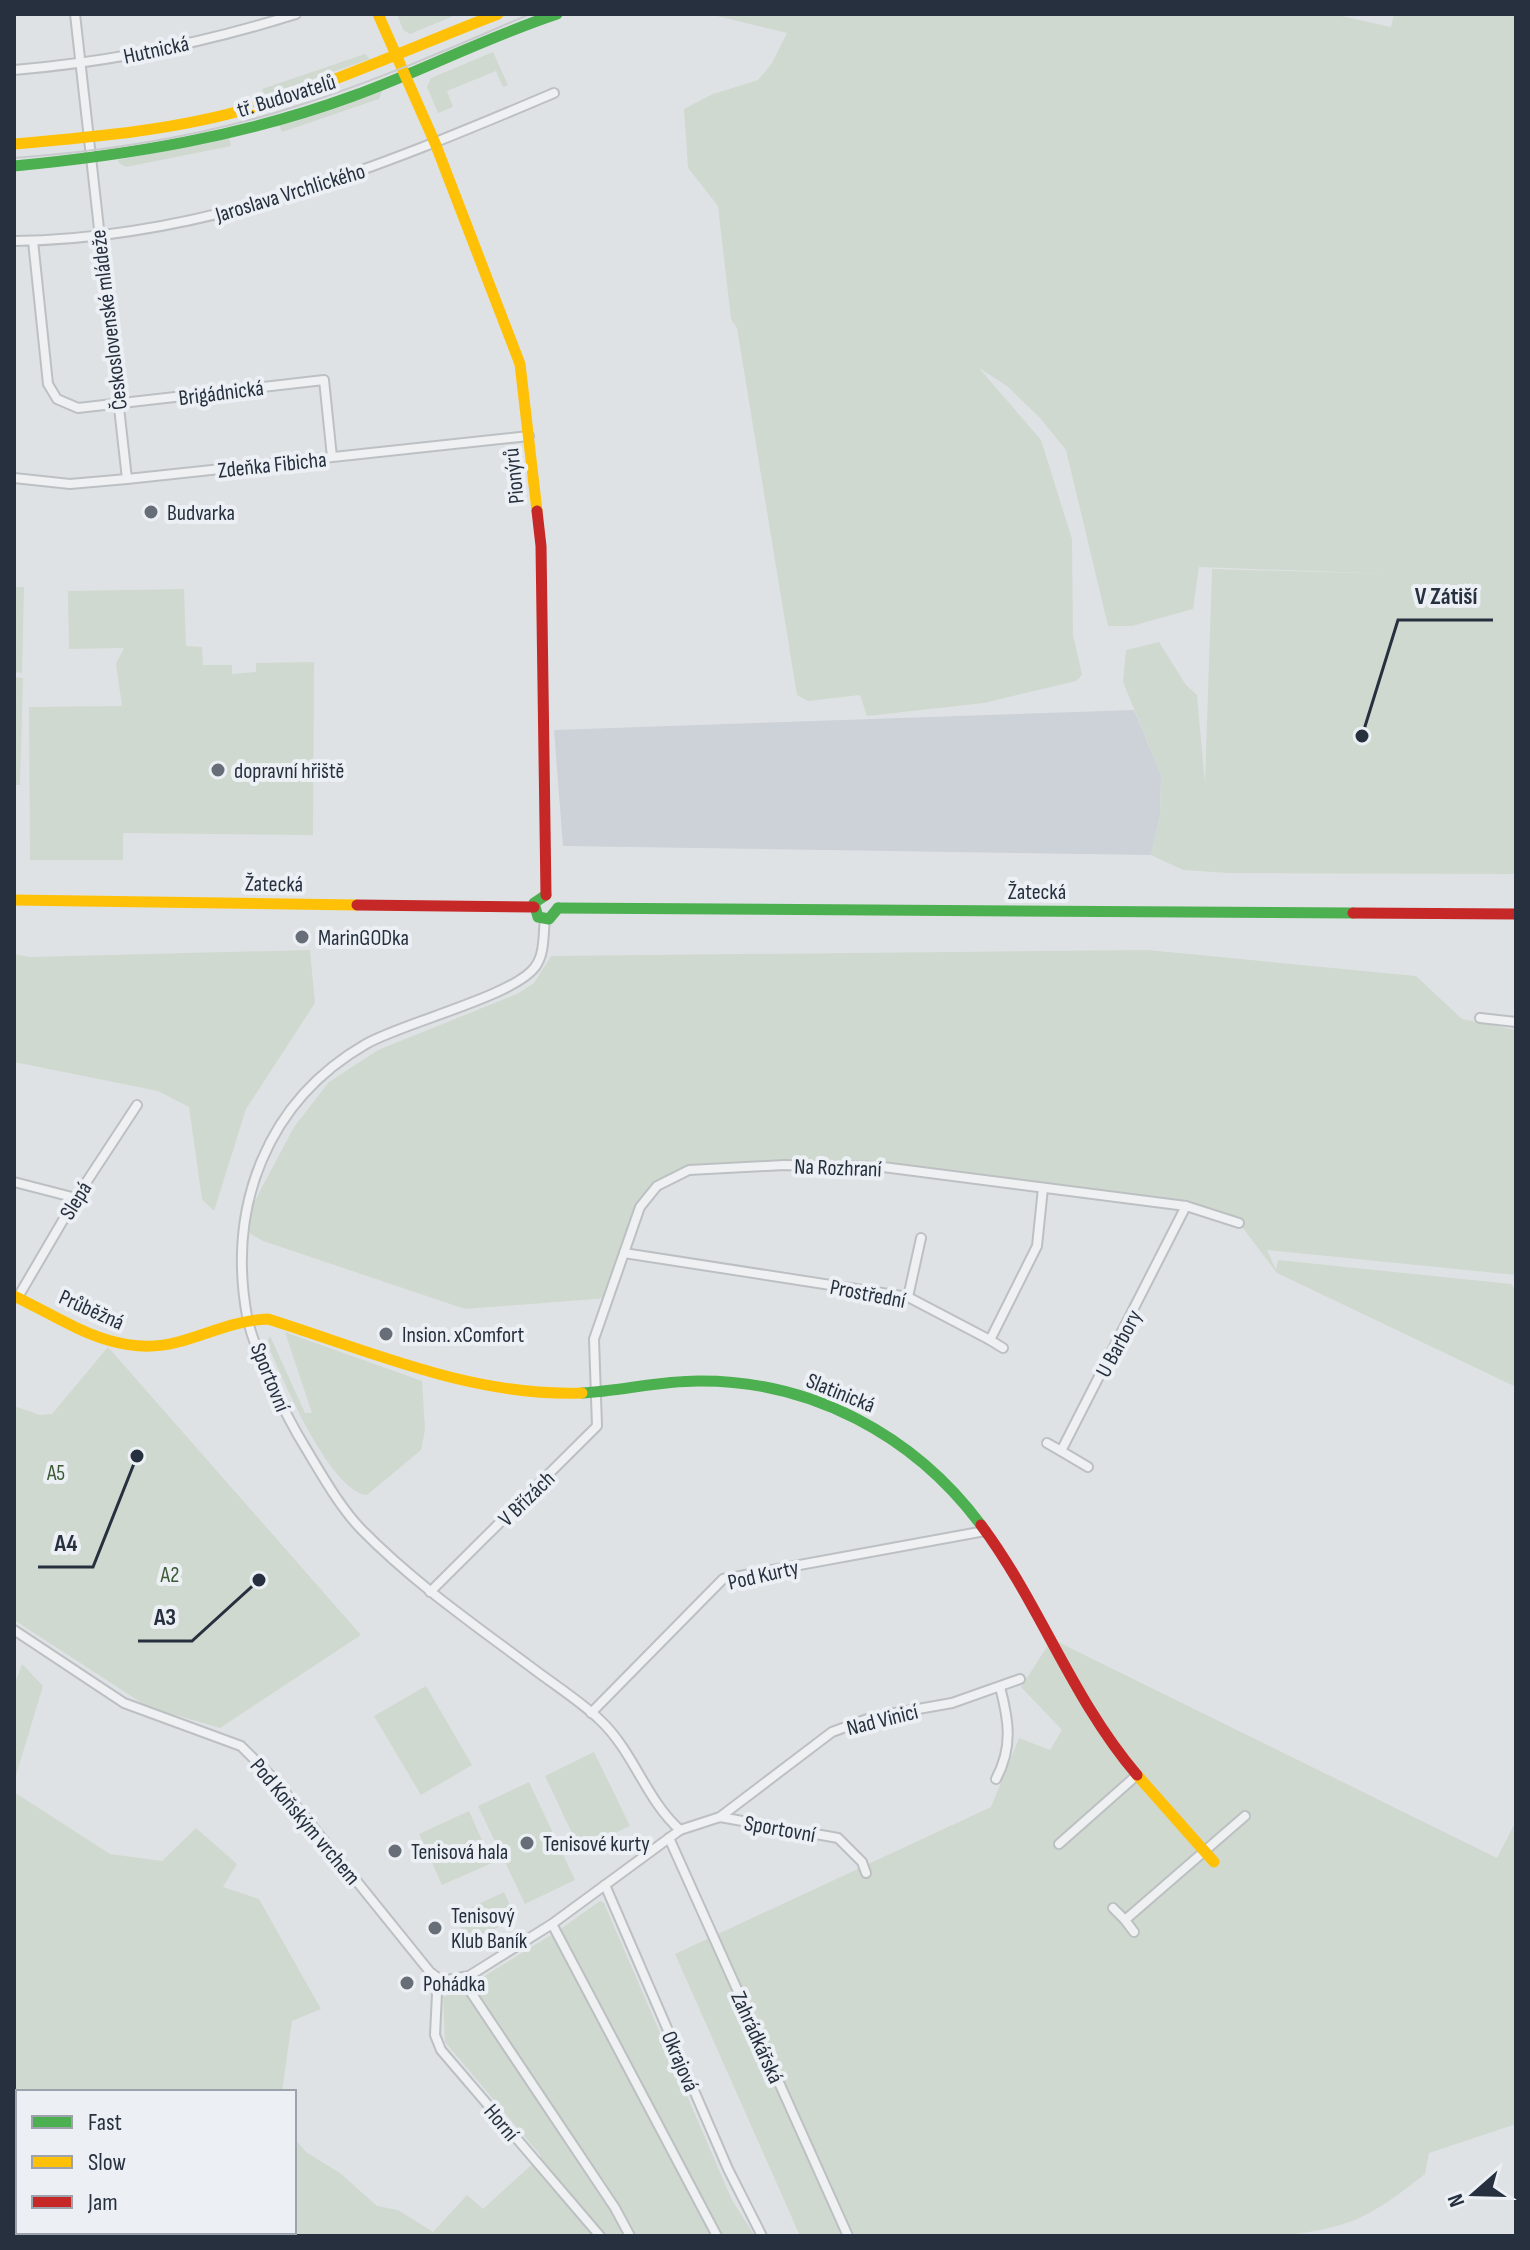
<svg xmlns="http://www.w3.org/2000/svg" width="1530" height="2250" font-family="'Sofia Sans Condensed',sans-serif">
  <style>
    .built { fill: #cdd1d8 }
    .green { fill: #d0d9cf }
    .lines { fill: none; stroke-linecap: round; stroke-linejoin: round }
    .street-casing { stroke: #bdc0c3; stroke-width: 12 }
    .street { stroke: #eef0f1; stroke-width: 8 }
    .fast { stroke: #4caf50; stroke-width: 11 }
    .slow { stroke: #ffc107; stroke-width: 11 }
    .jam { stroke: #c62828; stroke-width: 11 }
    .tram { stroke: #c8cacc; stroke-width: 2 }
    .poi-dot { fill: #676e78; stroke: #ecf0f5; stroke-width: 3 }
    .labels { text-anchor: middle; stroke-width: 8; stroke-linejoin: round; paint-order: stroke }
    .street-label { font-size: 22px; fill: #26303e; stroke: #ecf0f5 }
    .poi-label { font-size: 22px; fill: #26303e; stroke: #ecf0f5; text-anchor: start }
    .park-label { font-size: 22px; fill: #3c5a33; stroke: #ecf0f5 }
    .leader { fill: none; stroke: #26303e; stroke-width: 3 }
    .callout-dot { fill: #26303e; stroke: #ecf0f5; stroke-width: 3 }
    .callout-label { font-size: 24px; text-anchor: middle; font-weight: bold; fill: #26303e; stroke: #ecf0f5; stroke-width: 8; stroke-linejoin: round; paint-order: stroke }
  </style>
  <rect width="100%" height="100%" fill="#dfe2e5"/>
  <!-- built -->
  <polygon class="built" points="1134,710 1161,775 1160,816 1151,855 563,846 554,730"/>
  <!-- green -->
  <g class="green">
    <polygon points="397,14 458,14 410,34 403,30"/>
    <polygon points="709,14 1332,14 1391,27 1394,14 1516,14 1516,874 1228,873 1183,870 1151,855 1160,816 1161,775 1123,682 1126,650 1159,642 1186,685 1197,695 1205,783 1212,569 1393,574 1199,567 1193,609 1132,626 1108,626 1066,450 1040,418 1007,386 979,368 1041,440 1072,539 1073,635 1082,675 1076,681 984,703 867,716 860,695 808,701 797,695 737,328 731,319 718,206 688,168 684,109 713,94 758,80 772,63 787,33"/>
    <polygon points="493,52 508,85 503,87 496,71 447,91 453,107 438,113 427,87 431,78"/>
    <polygon points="365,54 370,59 264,96 262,89"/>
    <polygon points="383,89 379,99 282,132 279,125"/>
    <polygon points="229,138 231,146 126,167 119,163 118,160"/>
    <polygon points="14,587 24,587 22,673 14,672"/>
    <polygon points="184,589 186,646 202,647 203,665 232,665 232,674 256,672 256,663 314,662 313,835 123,833 123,860 30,860 29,707 122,706 116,664 124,648 69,649 68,591"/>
    <polygon points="14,677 23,678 20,785 14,785"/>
    <polygon points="310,950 315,1003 246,1109 214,1211 202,1199 189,1107 158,1091 14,1062 14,954 30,957"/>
    <polygon points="1147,950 1416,976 1462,1019 1516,1030 1516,1275 1267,1250 1276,1270 1278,1260 1511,1284 1516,1291 1516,1387 1277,1273 1239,1223 1186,1206 883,1167 701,1167 661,1184 638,1212 608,1298 465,1309 263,1241 246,1231 252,1206 294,1127 329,1082 378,1050 517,994 534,983 551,956"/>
    <path d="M285,1332L422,1381L425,1430L421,1450L367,1495C330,1492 282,1378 267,1343L270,1336L305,1413H312Z"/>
    <polygon points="108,1347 361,1635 220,1728 148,1707 14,1620 14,1406 40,1415 52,1414"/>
    <path d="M1052,1639L1497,1858L1516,1821V2124L1429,2153L1425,2174C1369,2218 1351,2228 1279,2236H800L675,1954L991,1807L1019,1738L1050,1750L1062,1730L1021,1687Z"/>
    <polygon points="22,1664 43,1686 14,1782 14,1686"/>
    <polygon points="426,1686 472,1765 421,1795 374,1716"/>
    <polygon points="594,1752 630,1826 580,1850 545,1776"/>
    <polygon points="529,1782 575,1880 525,1904 478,1806"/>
    <polygon points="14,1792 110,1854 162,1861 196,1828 237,1864 223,1887 259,1899 321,2009 292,2021 282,2092 18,2092 18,2232 294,2232 294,2138 306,2152 340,2173 377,2206 398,2210 433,2232 467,2195 483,2209 541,2156 445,2042 443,1997 467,1987 559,1930 600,1901 604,1903 732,2200 755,2236 14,2236"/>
    <polygon points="469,1811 492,1863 442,1885 419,1834"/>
    <polygon points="504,1892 516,1919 467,1942 455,1915"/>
  </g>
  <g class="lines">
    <!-- street casing -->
    <g class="street-casing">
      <g id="street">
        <polyline points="75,14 127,479"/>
        <path d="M14,70C110,62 204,43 296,14"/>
        <path d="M14,241C205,239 382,166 554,93"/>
        <polyline points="33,241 48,384 57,399 78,408 324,380 332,457"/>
        <polyline points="14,478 70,484 127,479 529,436"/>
        <path d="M545,919C543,935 545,954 535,967C514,996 402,1023 366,1044C267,1101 227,1206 247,1316C253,1349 287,1418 305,1447C322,1475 339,1506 361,1529C413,1582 472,1623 531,1667C553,1684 579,1700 600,1720C634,1752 646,1800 680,1830"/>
        <polyline points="1480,1018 1516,1022"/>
        <polyline points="14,1182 76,1198"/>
        <polyline points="624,1253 908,1297 990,1340 1037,1246 1043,1188"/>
        <polyline points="18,1297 76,1198 137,1105"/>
        <polyline points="908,1297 921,1238"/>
        <polyline points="990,1340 1003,1348"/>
        <polyline points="1047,1443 1061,1451"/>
        <polyline points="1088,1467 1061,1451 1186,1206"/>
        <polyline points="430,1592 597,1426 594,1339 640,1207 657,1186 689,1170 784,1165 883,1167 1186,1206 1239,1223"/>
        <polyline points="14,1630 124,1703 241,1746 275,1780 430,1972 442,1981 469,1976 552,1924 680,1830 720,1817 838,1838 862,1862 866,1873"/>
        <polyline points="591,1713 723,1579 985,1531"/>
        <path d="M996,1779C1013,1747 1009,1721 1000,1687"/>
        <polyline points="720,1817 832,1732 873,1717 952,1703 1020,1679"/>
        <polyline points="669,1838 848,2236"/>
        <polyline points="1059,1844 1137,1775"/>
        <polyline points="605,1885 728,2169 762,2236"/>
        <polyline points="1113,1908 1125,1920 1245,1816"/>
        <polyline points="1125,1920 1134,1932"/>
        <polyline points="552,1924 717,2236"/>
        <polyline points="462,1979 615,2208 630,2236"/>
        <polyline points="437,1994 435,2035 441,2050 600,2236"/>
      </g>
    </g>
    <!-- street -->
    <use href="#street" class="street"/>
    <!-- fast -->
    <g class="fast">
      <path d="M14,166C130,155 244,136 353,96C422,71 487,37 557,14"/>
      <polyline points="546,895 534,903 538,917 549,919 558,908"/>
      <polyline points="558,908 1353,913"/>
      <path d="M582,1393C620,1391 659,1381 698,1381C811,1380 914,1435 981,1525"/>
    </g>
    <!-- slow -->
    <g class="slow">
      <polyline points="378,14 435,143 520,364 537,511"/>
      <path d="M14,144C94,137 177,130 254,107C337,82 417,45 498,14"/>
      <polyline points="14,900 357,905"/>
      <path d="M14,1296C67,1321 116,1359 178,1342C208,1334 236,1320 268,1319C370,1351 472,1397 582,1393"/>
      <polyline points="1137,1775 1214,1862"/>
    </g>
    <!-- jam -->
    <g class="jam">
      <polyline points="537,511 541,546 546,895"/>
      <polyline points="357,905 534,907"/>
      <polyline points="1353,913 1516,914"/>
      <path d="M981,1525C1040,1604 1072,1699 1137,1775"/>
    </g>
    <!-- tram -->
    <path class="tram" d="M14,158C110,151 205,136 297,106C376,81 454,47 530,14"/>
  </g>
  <!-- markers -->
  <g class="poi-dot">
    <circle cx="151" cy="512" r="8"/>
    <circle cx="218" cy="770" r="8"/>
    <circle cx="302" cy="937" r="8"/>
    <circle cx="386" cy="1334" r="8"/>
    <circle cx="527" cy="1843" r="8"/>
    <circle cx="395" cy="1851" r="8"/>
    <circle cx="435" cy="1928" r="8"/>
    <circle cx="407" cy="1983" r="8"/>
  </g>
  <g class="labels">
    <!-- street labels -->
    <g class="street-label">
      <text transform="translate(156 49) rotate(-12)" y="8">Hutnická</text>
      <text transform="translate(286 95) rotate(-17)" y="8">tř. Budovatelů</text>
      <text transform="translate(290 192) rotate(-17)" y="8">Jaroslava Vrchlického</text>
      <text transform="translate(108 320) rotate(-97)" y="8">Československé mládeže</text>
      <text transform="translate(221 392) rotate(-7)" y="8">Brigádnická</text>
      <text transform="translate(272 464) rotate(-6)" y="8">Zdeňka Fibicha</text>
      <text transform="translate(513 476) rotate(-96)" y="8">Pionýrů</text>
      <text transform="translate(274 883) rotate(1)" y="8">Žatecká</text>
      <text x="1037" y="899">Žatecká</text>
      <text transform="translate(838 1167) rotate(2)" y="8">Na Rozhraní</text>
      <text transform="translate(75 1200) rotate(-58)" y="8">Slepá</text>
      <text transform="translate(868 1293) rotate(11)" y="8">Prostřední</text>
      <text transform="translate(92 1309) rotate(24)" y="8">Průběžná</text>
      <text transform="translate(1118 1343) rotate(-62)" y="8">U Barbory</text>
      <text transform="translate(271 1377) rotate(68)" y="8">Sportovní</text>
      <text transform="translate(841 1392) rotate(22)" y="8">Slatinická</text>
      <text transform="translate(526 1498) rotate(-44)" y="8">V Břízách</text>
      <text transform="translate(763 1574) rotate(-13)" y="8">Pod Kurty</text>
      <text transform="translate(882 1719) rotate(-14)" y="8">Nad Vinicí</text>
      <text transform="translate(306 1821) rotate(50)" y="8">Pod Koňským vrchem</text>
      <text transform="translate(780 1828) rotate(10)" y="8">Sportovní</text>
      <text transform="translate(758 2037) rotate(66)" y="8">Zahrádkářská</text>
      <text transform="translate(681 2061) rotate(67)" y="8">Okrajová</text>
      <text transform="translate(502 2122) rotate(50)" y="8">Horní</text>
    </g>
    <!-- poi labels -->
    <g class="poi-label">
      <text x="167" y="520">Budvarka</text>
      <text x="234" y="778">dopravní hřiště</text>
      <text x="318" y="945">MarinGODka</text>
      <text x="402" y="1342">Insion. xComfort</text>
      <text x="543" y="1851">Tenisové kurty</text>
      <text x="411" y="1859">Tenisová hala</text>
      <text x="451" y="1923">Tenisový<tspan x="451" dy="25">Klub Baník</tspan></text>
      <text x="423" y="1991">Pohádka</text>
    </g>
    <!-- park labels -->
    <g class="park-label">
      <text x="56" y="1480">A5</text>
      <text x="170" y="1582">A2</text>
    </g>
  </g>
  <!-- callouts -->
  <path class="leader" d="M1362 736L1398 620H1493M137 1456L93 1567H38M259 1580L192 1641H138"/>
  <g class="callout-dot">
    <circle cx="1362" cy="736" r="8"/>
    <circle cx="137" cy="1456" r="8"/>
    <circle cx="259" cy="1580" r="8"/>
  </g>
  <g class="callout-label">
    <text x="1446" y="604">V Zátiší</text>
    <text x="66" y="1551">A4</text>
    <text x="165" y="1625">A3</text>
  </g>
  <!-- border -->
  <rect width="1530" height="2250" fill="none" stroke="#26303e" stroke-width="32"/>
  <!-- legend -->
  <rect x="16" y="2090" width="280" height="144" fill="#ecf0f5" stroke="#9da3ac" stroke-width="2"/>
  <rect x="32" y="2116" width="40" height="12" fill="#4caf50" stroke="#9da3ac" stroke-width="2"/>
  <text x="88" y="2130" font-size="24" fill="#26303e">Fast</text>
  <rect x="32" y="2156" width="40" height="12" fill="#ffc107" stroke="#9da3ac" stroke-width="2"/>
  <text x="88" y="2170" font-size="24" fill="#26303e">Slow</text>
  <rect x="32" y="2196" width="40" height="12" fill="#c62828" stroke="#9da3ac" stroke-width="2"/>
  <text x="88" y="2210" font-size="24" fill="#26303e">Jam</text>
  <!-- north arrow -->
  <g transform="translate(1474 2194) rotate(250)" stroke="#ecf0f5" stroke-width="6" paint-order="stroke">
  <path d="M0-6L14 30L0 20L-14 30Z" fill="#26303e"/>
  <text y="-12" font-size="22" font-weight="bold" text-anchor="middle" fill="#26303e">N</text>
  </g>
</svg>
